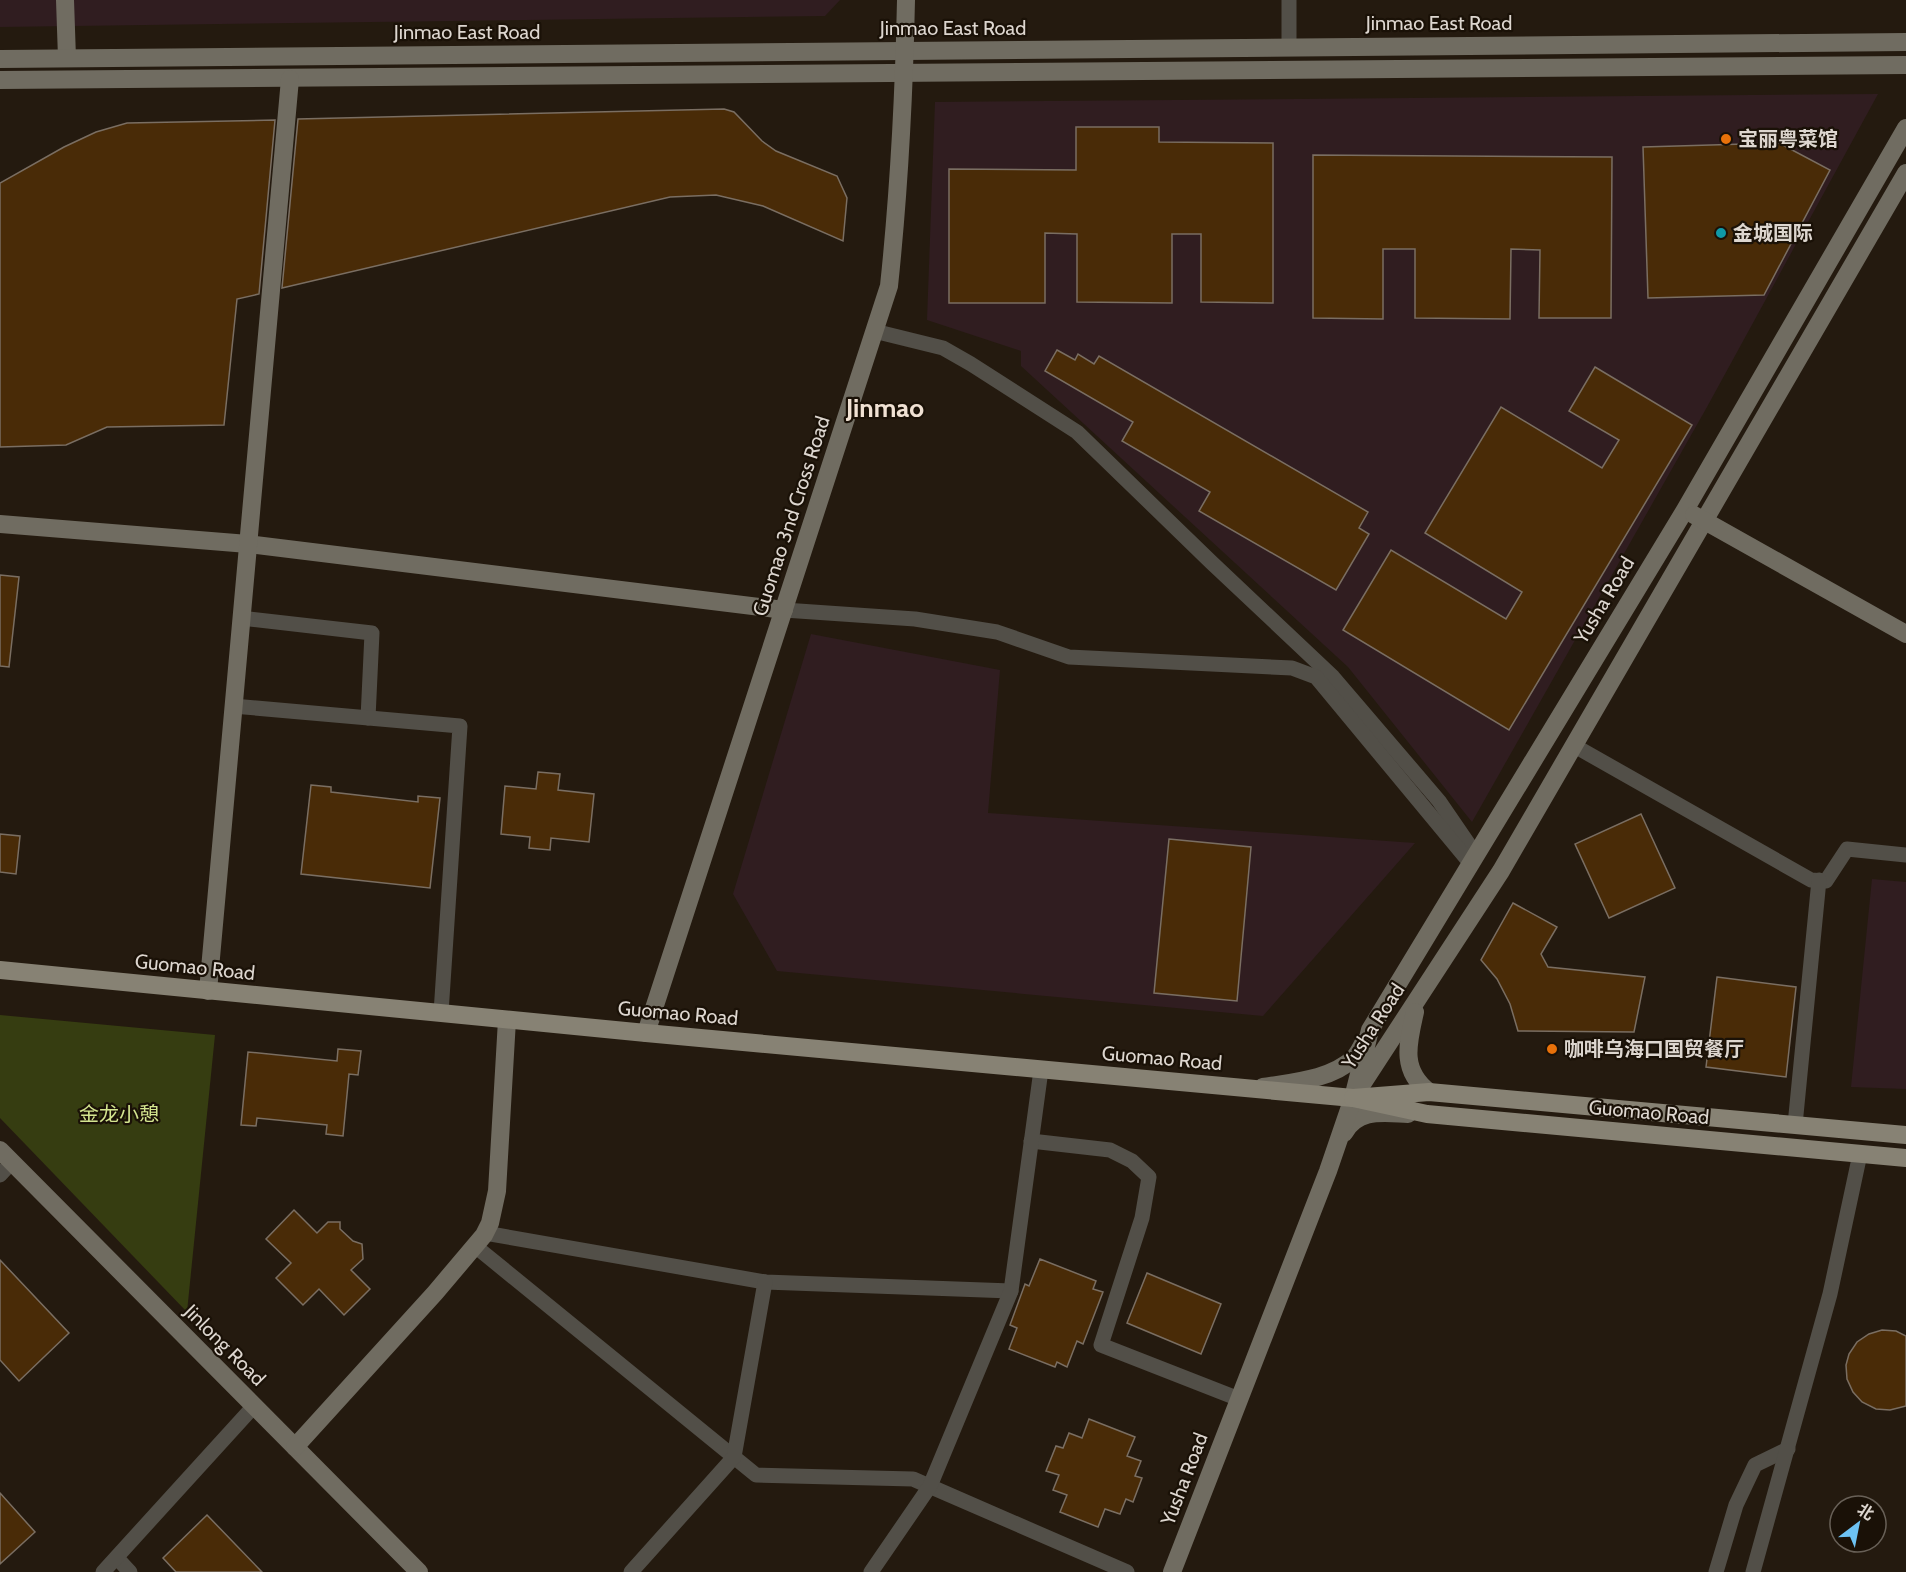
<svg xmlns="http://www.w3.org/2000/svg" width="1906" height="1572" font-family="Cabin,'Noto Sans SC',sans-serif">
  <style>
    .commercial { fill: #301d20 }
    .green { fill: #363d11 }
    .building { fill: #492b07; stroke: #7a6e62; stroke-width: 1.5 }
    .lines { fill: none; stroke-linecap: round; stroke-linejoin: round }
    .street { stroke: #524f48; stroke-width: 15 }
    .secondary { stroke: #706c61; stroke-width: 18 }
    .primary { stroke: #878274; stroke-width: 18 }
    .food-dot { fill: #e8710a; stroke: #1a1107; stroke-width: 2 }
    .culture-dot { fill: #0f9aa8; stroke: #1a1107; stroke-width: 2 }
    .labels { text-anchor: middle; stroke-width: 4.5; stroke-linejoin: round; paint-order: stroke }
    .street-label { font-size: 20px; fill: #ddd6cf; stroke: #1a1107 }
    .poi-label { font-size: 20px; font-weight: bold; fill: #ddd6cf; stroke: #1a1107; text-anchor: start }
    .park-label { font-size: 20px; fill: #d4e58f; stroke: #1a1107 }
    .district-label { font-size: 26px; font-weight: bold; fill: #f0e1d3; stroke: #1a1107 }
  </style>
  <rect width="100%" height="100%" fill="#241a0f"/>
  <!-- commercial -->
  <g class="commercial">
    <polygon points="0,0 840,0 825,16 0,27"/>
    <polygon points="1878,94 1707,407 1472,822 1348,667 1021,366 1021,351 927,320 935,102"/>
    <polygon points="811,634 1000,670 988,813 1415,843 1263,1016 777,971 733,894"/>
    <polygon points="1872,879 1906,882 1906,1089 1851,1087"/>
  </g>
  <!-- green -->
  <polygon class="green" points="0,1015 215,1035 187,1312 0,1118"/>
  <!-- building -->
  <g class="building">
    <polygon points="724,109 734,112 762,141 776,151 837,176 847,198 843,241 763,206 716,195 670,197 282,288 298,119"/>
    <polygon points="275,120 259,294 237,299 224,425 107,427 66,445 0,447 0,183 64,147 96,132 127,123"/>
    <polygon points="1076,127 1159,127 1159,142 1273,143 1273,303 1201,302 1201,234 1172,234 1172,303 1077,302 1077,234 1045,233 1045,303 949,303 949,169 1076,170"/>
    <polygon points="1779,143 1830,170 1764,295 1648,298 1643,147"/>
    <polygon points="1313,155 1612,157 1611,318 1539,318 1540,250 1511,249 1510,319 1415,318 1415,249 1383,249 1383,319 1313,318"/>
    <polygon points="1057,350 1075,360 1078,354 1094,364 1099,356 1368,512 1359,528 1369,534 1336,590 1199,511 1210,492 1122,441 1133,422 1045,371"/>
    <polygon points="1595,367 1692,425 1509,730 1343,630 1391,550 1506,619 1522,592 1425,533 1501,407 1602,468 1619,440 1569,411"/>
    <polygon points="0,575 19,577 9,667 0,666"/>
    <polygon points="538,772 560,774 558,790 594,794 589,842 551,838 550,850 529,848 530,837 501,834 505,786 536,789"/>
    <polygon points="311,785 331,787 331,792 418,802 418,796 440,798 430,888 301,874"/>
    <polygon points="1641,814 1675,888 1609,918 1575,844"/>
    <polygon points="0,834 20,836 16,874 0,872"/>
    <polygon points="1169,839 1251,847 1237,1001 1154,993"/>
    <polygon points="1513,903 1557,927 1541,954 1548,967 1645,977 1634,1032 1518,1031 1510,1004 1497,979 1481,960"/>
    <polygon points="1717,977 1796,987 1786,1077 1706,1067"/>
    <polygon points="338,1049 361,1051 358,1075 349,1074 343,1136 326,1134 327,1125 257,1118 256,1126 241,1125 248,1052 337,1061"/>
    <polygon points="294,1210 317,1233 328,1222 340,1222 340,1229 353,1241 362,1244 363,1259 351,1270 370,1289 344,1315 319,1289 303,1305 276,1278 291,1263 266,1239"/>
    <polygon points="1040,1259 1096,1281 1093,1289 1103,1292 1083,1344 1077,1341 1067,1367 1057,1362 1055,1367 1009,1349 1017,1328 1010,1325 1025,1284 1029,1286"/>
    <polygon points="0,1260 69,1333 19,1381 0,1360"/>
    <polygon points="1147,1273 1221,1304 1201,1354 1127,1323"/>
    <polygon points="1882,1330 1896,1331 1906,1336 1906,1406 1890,1410 1876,1409 1862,1402 1853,1392 1847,1379 1846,1365 1849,1354 1857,1342 1869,1334"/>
    <polygon points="1089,1419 1135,1437 1127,1456 1141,1461 1135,1476 1142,1478 1133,1502 1126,1499 1120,1514 1105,1509 1098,1527 1060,1512 1067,1495 1053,1490 1059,1475 1046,1471 1056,1446 1063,1448 1069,1433 1082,1438"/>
    <polygon points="0,1493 35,1532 0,1564"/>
    <polygon points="207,1515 262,1572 176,1572 163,1558"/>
  </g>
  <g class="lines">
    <!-- street -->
    <g class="street">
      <polyline points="1289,0 1289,47"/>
      <polyline points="874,331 943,348 971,364 1077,432 1211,562 1333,677 1439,801 1476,855"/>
      <polyline points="784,610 915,619 997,632 1069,657 1292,668 1316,677 1471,864"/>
      <polyline points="241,618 372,633 368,718"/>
      <polyline points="233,706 460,726 441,1013"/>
      <polyline points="1580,749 1811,880 1826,881 1847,849 1906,855"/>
      <polyline points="1795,1125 1819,880"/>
      <polyline points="1031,1141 1110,1150 1132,1161 1149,1177 1142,1218 1101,1345 1239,1399"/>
      <polyline points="0,1175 12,1162"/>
      <polyline points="485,1233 765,1282 1011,1291"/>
      <polyline points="475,1246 756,1475 913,1479 1127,1572"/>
      <polyline points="117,1558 130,1572"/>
      <polyline points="103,1572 254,1406"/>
      <polyline points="631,1572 734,1457 765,1282"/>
      <polyline points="871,1572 930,1486 1011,1291 1041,1070"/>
      <polyline points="1716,1572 1736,1505 1755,1465 1788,1449"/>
      <polyline points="1753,1572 1830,1294 1860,1154"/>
    </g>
    <!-- secondary -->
    <g class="secondary">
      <polyline points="65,0 67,58"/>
      <polyline points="0,59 1906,42"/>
      <polyline points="0,80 1906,65"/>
      <polyline points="1906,128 1685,510 1370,1030 1353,1098 1501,871 1906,173"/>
      <polyline points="1694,515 1906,634"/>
      <polyline points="0,524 248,544 784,610"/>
      <polyline points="208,991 290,79"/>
      <path d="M1415,1012C1408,1043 1400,1070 1429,1092"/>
      <path d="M646,1033L889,286C899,191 904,96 906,0"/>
      <path d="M1263,1087C1293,1082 1330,1080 1354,1058C1358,1054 1361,1047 1364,1042"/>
      <path d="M1344,1133C1358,1108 1383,1113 1408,1114"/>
      <polyline points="0,1150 419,1572"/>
      <polyline points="295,1447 435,1293 484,1235 490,1223 497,1191 507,1020"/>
      <polyline points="1172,1572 1328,1171 1353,1098"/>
    </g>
    <!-- primary -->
    <g class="primary">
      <polyline points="0,970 646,1033 1353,1098"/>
      <polyline points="1906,1135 1429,1092 1353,1098 1427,1114 1906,1158"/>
    </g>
  </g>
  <!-- markers -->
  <g class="food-dot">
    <circle cx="1726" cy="139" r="6"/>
    <circle cx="1552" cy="1049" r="6"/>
  </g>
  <circle class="culture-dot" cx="1721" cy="233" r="6"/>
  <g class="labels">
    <!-- street labels -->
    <g class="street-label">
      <text x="1439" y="30">Jinmao East Road</text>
      <text x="953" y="35">Jinmao East Road</text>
      <text x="467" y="39">Jinmao East Road</text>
      <text transform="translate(791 516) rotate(-72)" y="7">Guomao 3nd Cross Road</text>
      <text transform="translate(1604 600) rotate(-59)" y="7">Yusha Road</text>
      <text transform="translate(195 967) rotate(6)" y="7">Guomao Road</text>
      <text transform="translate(678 1013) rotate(5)" y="7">Guomao Road</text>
      <text transform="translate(1373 1026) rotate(-57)" y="7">Yusha Road</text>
      <text transform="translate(1162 1058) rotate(5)" y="7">Guomao Road</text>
      <text transform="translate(1649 1112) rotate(5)" y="7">Guomao Road</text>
      <text transform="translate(225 1345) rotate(45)" y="7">Jinlong Road</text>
      <text transform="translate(1184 1479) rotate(-69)" y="7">Yusha Road</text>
    </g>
    <!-- poi labels -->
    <g class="poi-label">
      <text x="1738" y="146">宝丽粤菜馆</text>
      <text x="1733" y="240">金城国际</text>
      <text x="1564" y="1056">咖啡乌海口国贸餐厅</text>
    </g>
    <!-- park labels -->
    <g class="park-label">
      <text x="119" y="1121">金龙小憩</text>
    </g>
    <!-- district labels -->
    <g class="district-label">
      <text x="885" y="417">Jinmao</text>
    </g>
  </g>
  <!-- north arrow -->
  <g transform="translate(1858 1524) rotate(32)"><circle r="28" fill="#1a1107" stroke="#686057" stroke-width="1.5"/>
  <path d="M0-4.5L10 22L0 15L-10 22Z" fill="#6dc2f3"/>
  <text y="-9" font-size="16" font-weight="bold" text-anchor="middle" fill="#ddd6cf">北</text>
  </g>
</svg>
